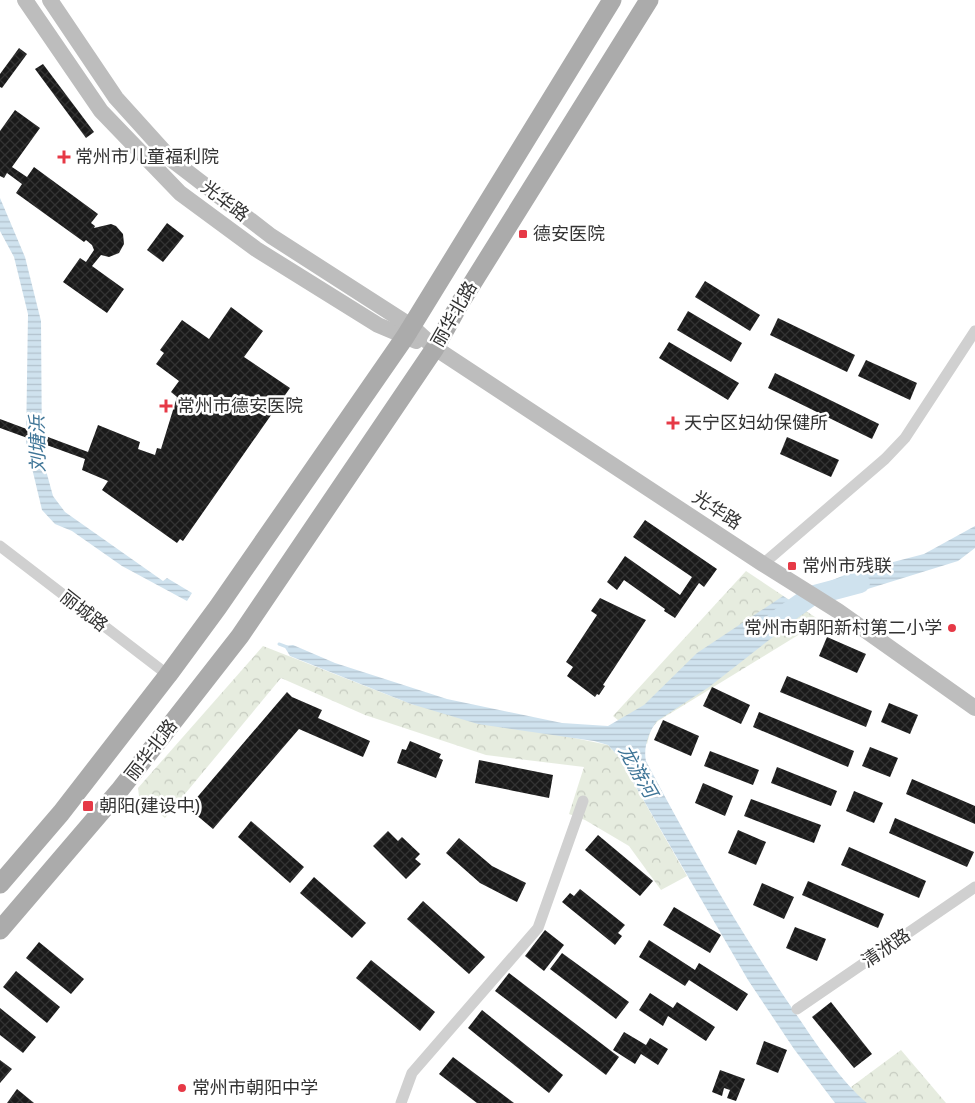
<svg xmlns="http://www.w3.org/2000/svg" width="975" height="1103" font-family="'Noto Sans','Noto Sans SC',sans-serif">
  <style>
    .park { fill: url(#park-crowns) }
    .water { fill: url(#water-rules) }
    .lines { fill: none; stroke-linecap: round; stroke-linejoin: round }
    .stream { stroke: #cfe2ee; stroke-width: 3 }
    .river { stroke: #cfe2ee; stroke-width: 20 }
    .building { fill: url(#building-cross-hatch) }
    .minor { stroke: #d0d0d0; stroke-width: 11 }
    .secondary { stroke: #bdbdbd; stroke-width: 16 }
    .primary { stroke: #ababab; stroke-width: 19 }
    .poi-dot { fill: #e63946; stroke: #fff; stroke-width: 2 }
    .labels { text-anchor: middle; stroke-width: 5; stroke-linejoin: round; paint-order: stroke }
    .poi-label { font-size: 18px; fill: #333; stroke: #fff; text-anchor: start }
    .street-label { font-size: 18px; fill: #333; stroke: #fff }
    .water-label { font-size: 19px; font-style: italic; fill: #3f7597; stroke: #fff }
  </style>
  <defs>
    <pattern id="park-crowns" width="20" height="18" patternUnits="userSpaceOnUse" patternTransform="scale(1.25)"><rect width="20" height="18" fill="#e6ecdf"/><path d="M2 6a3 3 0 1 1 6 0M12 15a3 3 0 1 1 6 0" fill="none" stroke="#c6cbc0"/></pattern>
    <pattern id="water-rules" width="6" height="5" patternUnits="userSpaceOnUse" patternTransform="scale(1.25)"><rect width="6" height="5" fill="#cfe2ee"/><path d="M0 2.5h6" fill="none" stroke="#b2c2cd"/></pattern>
    <pattern id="building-cross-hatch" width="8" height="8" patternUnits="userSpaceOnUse" patternTransform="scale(1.25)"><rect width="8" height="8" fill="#1a1a1a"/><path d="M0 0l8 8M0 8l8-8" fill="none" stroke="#333"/></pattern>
  </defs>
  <rect width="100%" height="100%" fill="#fff"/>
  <!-- park -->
  <g class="park">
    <polygon points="746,571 821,621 658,721 651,729 647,744 613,716"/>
    <polygon points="263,646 411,704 608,745 618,756 687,876 661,890 629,846 585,820 569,814 584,767 486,755 365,715 281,678 165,818 139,796 138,788"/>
    <polygon points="901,1050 946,1103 862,1103 851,1087"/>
  </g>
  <!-- water -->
  <g class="water">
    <polygon points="0,198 25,257 41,321 42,456 53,496 65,512 163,581 167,578 192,593 187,601 122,566 72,531 55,524 42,510 26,443 28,314 14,257 0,231"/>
    <polygon points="975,526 975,548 958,561 845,596 823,584 847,574 924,554"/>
    <path d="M783,596L806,611L709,687L657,721C649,731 643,748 646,761C692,849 742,935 798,1017C817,1045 841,1081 867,1103H835L794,1049L748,980L618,756L608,745L594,741L478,724L411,704L290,656L284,646L293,645L335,663L447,699L562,723L608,726L644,705L697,653Z"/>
  </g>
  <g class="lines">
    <!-- stream -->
    <polyline class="stream" points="279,644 287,647"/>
    <!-- river -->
    <polyline class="river" points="776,621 811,596 860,583"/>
  </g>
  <!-- building -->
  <g class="building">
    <polygon points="19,48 27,54 2,88 0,87 0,74"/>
    <polygon points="43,64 94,132 86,138 35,69"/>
    <polygon points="15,110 40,128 12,167 27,177 34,167 98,214 91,223 95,226 94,228 111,224 116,226 123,234 124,244 119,253 109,257 101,255 92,266 124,289 107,313 63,282 80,258 86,262 94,250 92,245 86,240 84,242 16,193 22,184 7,173 4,178 0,176 0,131"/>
    <polygon points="167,223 184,236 163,262 147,250"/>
    <polygon points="705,281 760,315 750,331 695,297"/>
    <polygon points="231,307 263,331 244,357 290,388 183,541 180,539 177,543 102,490 108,481 82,470 85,459 0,428 0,419 88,452 98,425 140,442 138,449 155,455 157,448 161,449 177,397 171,392 179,381 156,364 164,353 160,350 182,320 209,339"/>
    <polygon points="688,311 742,343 731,362 677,330"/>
    <polygon points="778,318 855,355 847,372 770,335"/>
    <polygon points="669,342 739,383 728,400 659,358"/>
    <polygon points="866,360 917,383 910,400 858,376"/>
    <polygon points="775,373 879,424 872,439 768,388"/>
    <polygon points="787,437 839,460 831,477 780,454"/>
    <polygon points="645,520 717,569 704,587 699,583 675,618 664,611 665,609 624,580 617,590 607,582 625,556 680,595 692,577 633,537"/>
    <polygon points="600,598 646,620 603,685 605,686 599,695 597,694 595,697 567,676 573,667 566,662 597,615 591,611"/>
    <polygon points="827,637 866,654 857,673 819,656"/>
    <polygon points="787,676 872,711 866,727 780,692"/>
    <polygon points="712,687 750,705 741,724 703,706"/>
    <polygon points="287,692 292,697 322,710 318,718 370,741 363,757 299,729 213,829 188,808"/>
    <polygon points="889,703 918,715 910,734 881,722"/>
    <polygon points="759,712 854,751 848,767 753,727"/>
    <polygon points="663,720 699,736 691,756 654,740"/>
    <polygon points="410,741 441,754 439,758 443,760 436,778 397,763 402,749 406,750"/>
    <polygon points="870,747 898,758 890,777 862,766"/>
    <polygon points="710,751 759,770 753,785 704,766"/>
    <polygon points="479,760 553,775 549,798 475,783"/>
    <polygon points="777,767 837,791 831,806 771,783"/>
    <polygon points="912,779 975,806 975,824 906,794"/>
    <polygon points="703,783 733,796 725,816 695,803"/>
    <polygon points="854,791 883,803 874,823 846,811"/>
    <polygon points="751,799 821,825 814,843 744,816"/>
    <polygon points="895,818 974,852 967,867 889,833"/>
    <polygon points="251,821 304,867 290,883 238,837"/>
    <polygon points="738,830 766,842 756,865 728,853"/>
    <polygon points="388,831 398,841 402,837 420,854 415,859 421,864 406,879 373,846"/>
    <polygon points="598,835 653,881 640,896 585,850"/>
    <polygon points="459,838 492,866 526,883 517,902 480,883 446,853"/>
    <polygon points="849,847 926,881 919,898 841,865"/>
    <polygon points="314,877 366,923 352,938 300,893"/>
    <polygon points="808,881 884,914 878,928 802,895"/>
    <polygon points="762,883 794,897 784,919 753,905"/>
    <polygon points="580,889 625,925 618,933 622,936 615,945 562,902 570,893 574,896"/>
    <polygon points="423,901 485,957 469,974 407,919"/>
    <polygon points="674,907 721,935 710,953 663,925"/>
    <polygon points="795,927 826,939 817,961 786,948"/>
    <polygon points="545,930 564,945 544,971 525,956"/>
    <polygon points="649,940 695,970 699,963 748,994 737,1011 689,980 685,986 639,957"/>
    <polygon points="39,942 84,979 71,994 26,958"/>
    <polygon points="562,953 629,1002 616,1019 550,969"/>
    <polygon points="371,960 435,1012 420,1031 356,978"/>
    <polygon points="16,971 60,1007 47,1023 3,987"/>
    <polygon points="509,973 619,1057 606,1075 495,991"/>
    <polygon points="650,993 673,1008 677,1002 715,1027 706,1041 668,1016 663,1026 639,1010"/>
    <polygon points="831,1002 872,1054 854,1068 812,1017"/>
    <polygon points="0,1008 36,1037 23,1053 0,1035"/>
    <polygon points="482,1010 563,1075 549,1093 468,1028"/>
    <polygon points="624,1032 646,1045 650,1038 668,1049 658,1065 641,1054 635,1064 613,1050"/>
    <polygon points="764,1041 787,1050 778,1073 756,1064"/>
    <polygon points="453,1057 514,1103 477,1103 439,1074"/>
    <polygon points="0,1060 12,1069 0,1083"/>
    <polygon points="720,1070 745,1079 736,1101 727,1098 730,1090 724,1088 722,1096 712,1092"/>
    <polygon points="17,1089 34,1103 7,1103"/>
  </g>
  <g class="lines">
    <!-- minor -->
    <g class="minor">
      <polyline points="0,546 168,675"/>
      <polyline points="763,564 885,459 905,438 975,331"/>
      <polyline points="797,1009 975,887"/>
      <polyline points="401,1103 412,1073 538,928 583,801"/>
    </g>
    <!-- secondary -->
    <g class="secondary">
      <polyline points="25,0 101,111 180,193 256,249 378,325 416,341"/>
      <polyline points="50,0 116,98 172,160 271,236 411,326 435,348 763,564 838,611 975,708"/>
    </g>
    <!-- primary -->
    <g class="primary">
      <polyline points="0,884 61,813 168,675 218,607 405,337 612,0"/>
      <polyline points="0,930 119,791 240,636 435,348 460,303 649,0"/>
    </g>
  </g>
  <!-- markers -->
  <g class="poi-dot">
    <path d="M61.5 149.5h5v5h5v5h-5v5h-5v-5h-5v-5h5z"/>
    <rect x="518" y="229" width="10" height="10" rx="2.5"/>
    <path d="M163.5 398.5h5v5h5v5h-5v5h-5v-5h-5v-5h5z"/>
    <path d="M670.5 415.5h5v5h5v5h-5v5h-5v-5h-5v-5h5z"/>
    <rect x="787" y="561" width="10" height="10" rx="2.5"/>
    <circle cx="952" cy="628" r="5"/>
    <rect x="82" y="800" width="12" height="12" rx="2.5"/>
    <circle cx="182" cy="1088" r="5"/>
  </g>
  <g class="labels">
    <!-- poi labels -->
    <g class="poi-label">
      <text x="75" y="163">常州市儿童福利院</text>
      <text x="533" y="240">德安医院</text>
      <text x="177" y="412">常州市德安医院</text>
      <text x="684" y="429">天宁区妇幼保健所</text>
      <text x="802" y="572">常州市残联</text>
      <text x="942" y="634" text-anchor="end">常州市朝阳新村第二小学</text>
      <text x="99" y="812">朝阳(建设中)</text>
      <text x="192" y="1094">常州市朝阳中学</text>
    </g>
    <!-- street labels -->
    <g class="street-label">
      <text transform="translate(225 201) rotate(37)" y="6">光华路</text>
      <text transform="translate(454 314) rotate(-60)" y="6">丽华北路</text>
      <text transform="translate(717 510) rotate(33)" y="6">光华路</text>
      <text transform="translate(84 611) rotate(38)" y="6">丽城路</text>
      <text transform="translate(151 750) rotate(-52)" y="6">丽华北路</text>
      <text transform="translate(886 948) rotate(-34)" y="6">清洑路</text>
    </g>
    <!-- water labels -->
    <g class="water-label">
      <text transform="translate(37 444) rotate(-91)" y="7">刘塘浜</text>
      <text transform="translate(638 771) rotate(60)" y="7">龙游河</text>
    </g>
  </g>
</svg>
